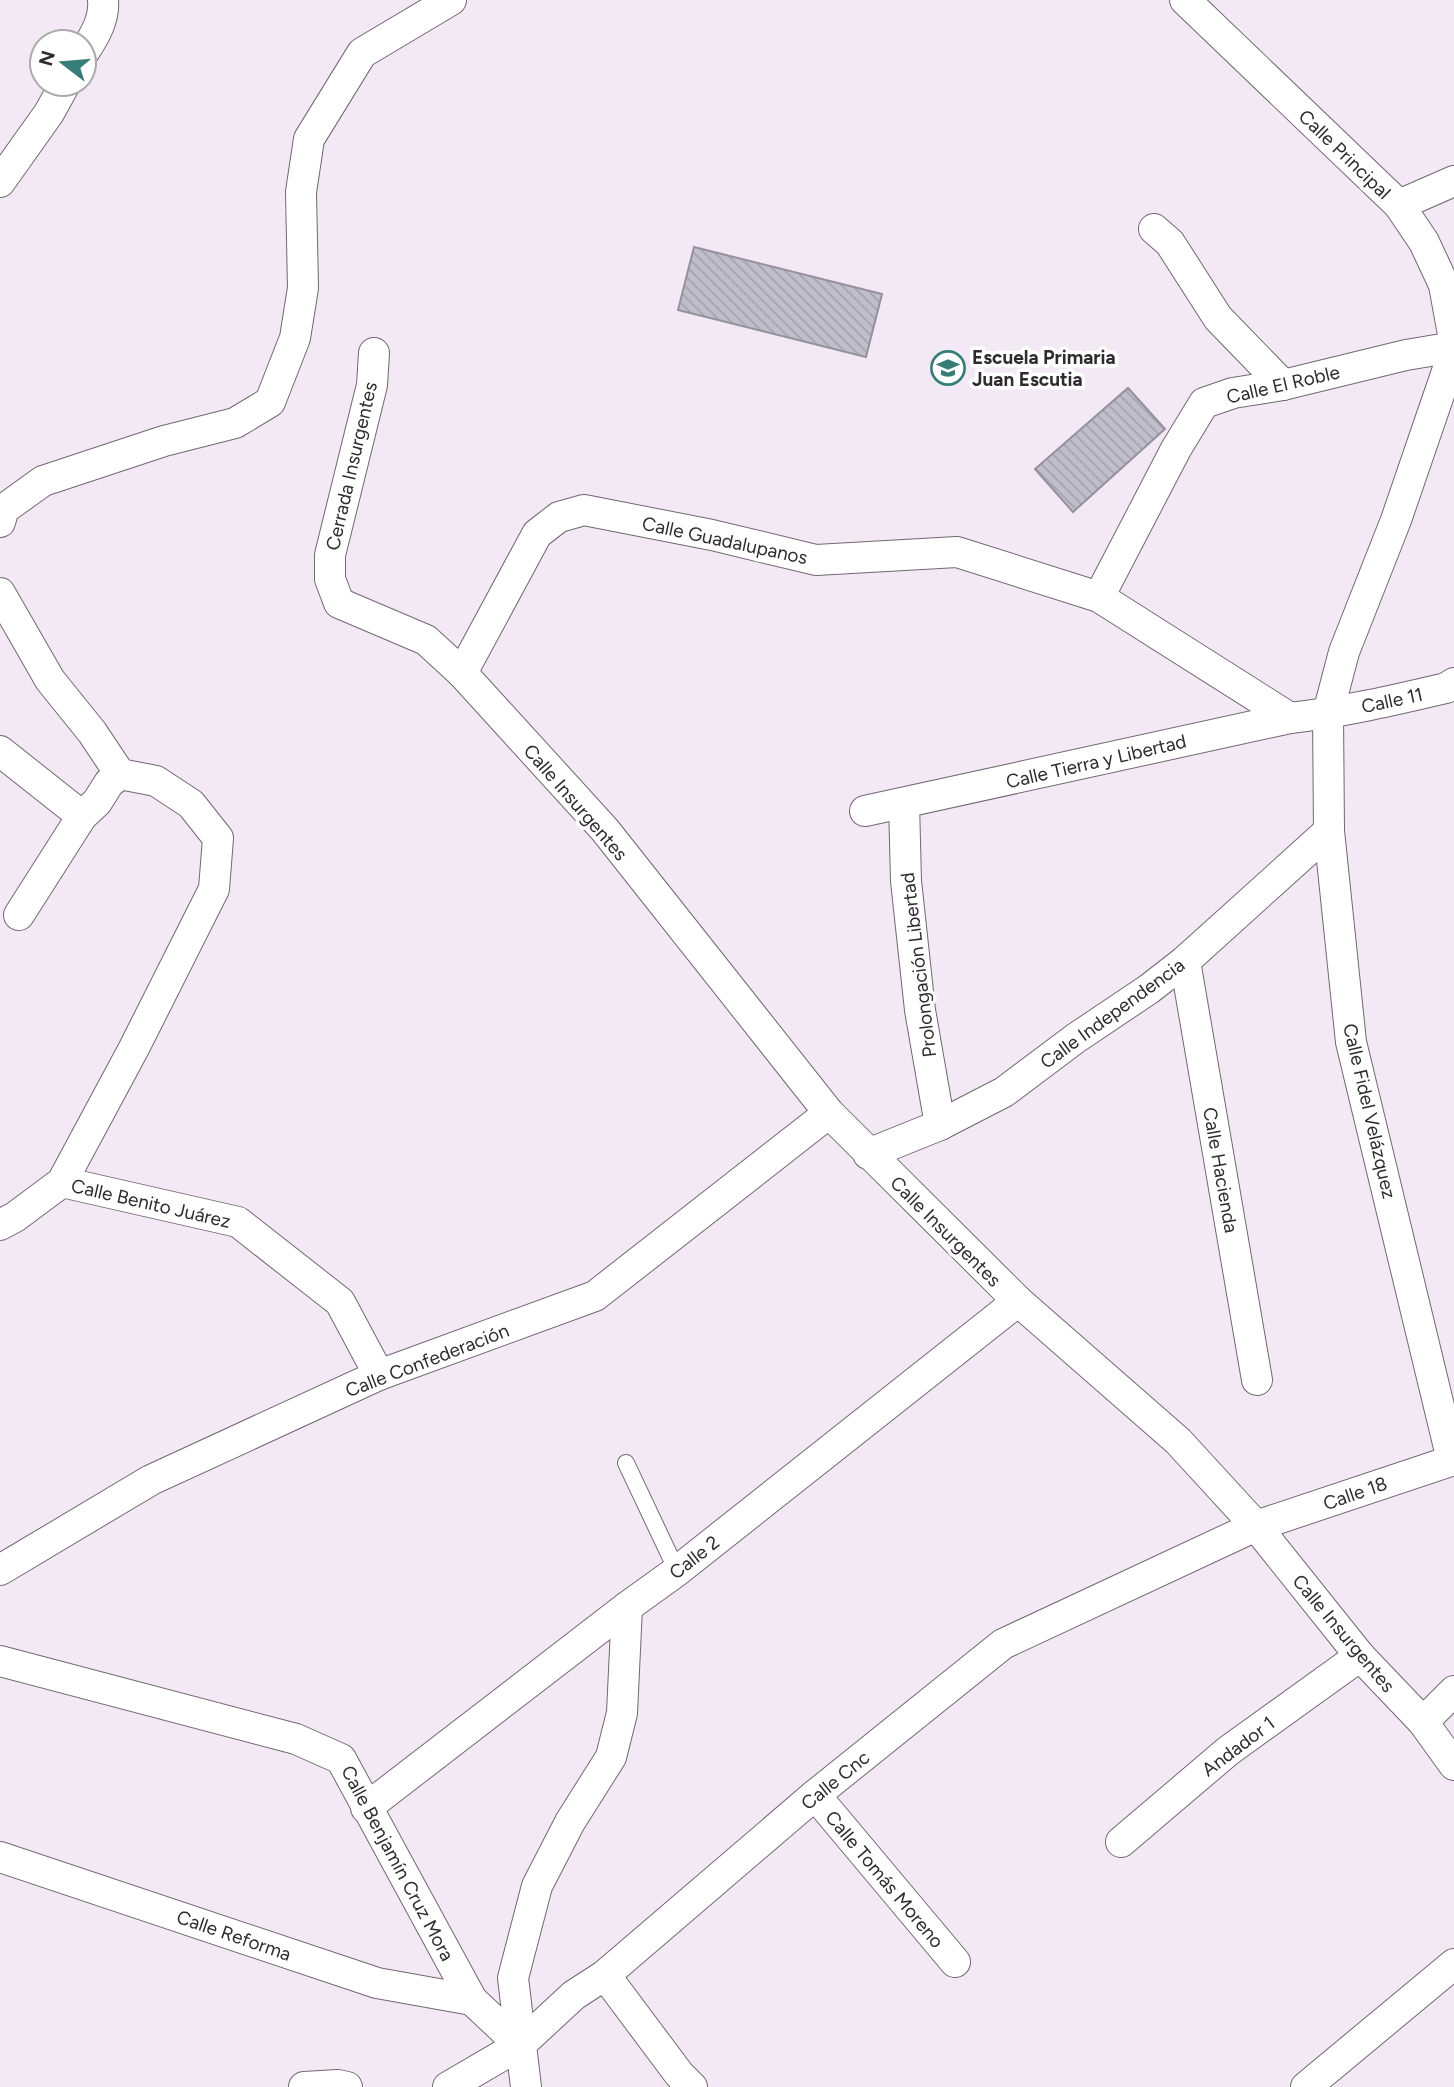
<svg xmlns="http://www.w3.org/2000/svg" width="1454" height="2087" font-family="Figtree,sans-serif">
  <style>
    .building { fill: url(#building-back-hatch); stroke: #94919e; stroke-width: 2 }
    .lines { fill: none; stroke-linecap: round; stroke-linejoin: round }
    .lane-casing { stroke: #716872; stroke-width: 18 }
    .street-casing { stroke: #716872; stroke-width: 32 }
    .lane { stroke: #fff; stroke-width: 16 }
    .street { stroke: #fff; stroke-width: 30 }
    .labels { text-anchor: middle; stroke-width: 7; stroke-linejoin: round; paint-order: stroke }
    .street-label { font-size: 19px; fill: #2f2b2f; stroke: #fff }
    .poi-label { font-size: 19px; font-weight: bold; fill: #2f2b2f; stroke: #fff; text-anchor: start }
  </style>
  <defs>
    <pattern id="building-back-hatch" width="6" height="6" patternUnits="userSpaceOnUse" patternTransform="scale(1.75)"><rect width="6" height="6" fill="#c1becb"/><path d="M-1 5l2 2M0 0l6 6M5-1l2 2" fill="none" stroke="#a6a3af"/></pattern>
  </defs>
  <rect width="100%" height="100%" fill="#f3e9f4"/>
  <!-- building -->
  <g class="building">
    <polygon points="694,247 882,294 866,357 678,310"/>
    <polygon points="1128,388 1165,429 1073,512 1035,469"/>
  </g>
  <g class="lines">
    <!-- lane casing -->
    <g class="lane-casing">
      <polyline id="lane" points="626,1463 677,1571"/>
    </g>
    <!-- street casing -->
    <g class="street-casing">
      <g id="street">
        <polyline points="1185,0 1399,205 1424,242 1444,285 1454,340"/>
        <path d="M84,52C94,37 105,19 103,0"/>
        <polyline points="0,182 49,113 65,84"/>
        <polyline points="1399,205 1454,181"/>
        <polyline points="1154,229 1170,243 1218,318 1283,385"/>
        <polyline points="374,353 372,385 330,555 330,579 339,603 426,640 462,673 605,830 829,1113 1018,1301 1178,1441 1256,1526 1360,1656 1423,1722 1454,1765"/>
        <polyline points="0,522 4,509 43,481 164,441 235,423 270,402 295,338 303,288 301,192 309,139 362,53 451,0"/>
        <polyline points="0,593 50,680 92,732 120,774 156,781 191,804 218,838 214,889 134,1048 62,1182 15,1217 0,1225"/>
        <polyline points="1099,597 1176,449 1204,403 1233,393 1283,385 1406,355 1454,347"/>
        <polyline points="462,673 537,534 559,517 584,510 712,535 816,560 957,552 1099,597 1290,718"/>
        <polyline points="0,751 82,816"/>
        <polyline points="904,803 906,881 920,1010 940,1125"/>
        <path d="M865,811L1290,718C1343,712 1395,700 1446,688L1454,683"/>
        <polyline points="19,915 82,816 97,802 109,783 120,774"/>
        <polyline points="1185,961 1257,1380"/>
        <polyline points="868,1154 940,1125 1004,1092 1076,1038 1149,989 1185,961 1329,831"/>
        <polyline points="62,1182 238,1222 340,1302 379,1375"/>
        <polyline points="1452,1460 1351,1042 1329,831 1328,713 1344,652 1396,520 1454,351"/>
        <polyline points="0,1570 151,1480 379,1375 595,1296 829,1113"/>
        <polyline points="0,1661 296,1739 341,1759 472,2000 520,2045"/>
        <polyline points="1423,1722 1454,1691"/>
        <polyline points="815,1795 955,1962"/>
        <polyline points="366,1808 627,1607 677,1571 1018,1301"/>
        <polyline points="1121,1842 1228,1751 1360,1656"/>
        <polyline points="0,1857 377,1983 472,2000"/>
        <polyline points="605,1975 679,2074 692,2087"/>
        <polyline points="304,2087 338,2085 347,2087"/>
        <polyline points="448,2087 520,2045 574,1995 605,1975 815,1795 1003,1644 1256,1526 1454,1460"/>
        <polyline points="526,2087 513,1978 537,1886 570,1822 611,1757 622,1713 627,1607"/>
        <polyline points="1306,2087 1454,1964"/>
      </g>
    </g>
    <!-- lane -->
    <use href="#lane" class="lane"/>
    <!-- street -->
    <use href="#street" class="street"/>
  </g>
  <!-- icons -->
  <defs>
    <g id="school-ring" transform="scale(1.75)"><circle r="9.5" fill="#fff" stroke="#367d77" stroke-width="1.5"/><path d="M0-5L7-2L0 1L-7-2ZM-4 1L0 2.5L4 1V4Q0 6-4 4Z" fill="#367d77"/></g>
  </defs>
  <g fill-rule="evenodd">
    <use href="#school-ring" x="948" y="368"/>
  </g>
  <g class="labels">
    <!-- street labels -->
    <g class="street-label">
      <text transform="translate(1345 154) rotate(44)" y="7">Calle Principal</text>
      <text transform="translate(1283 384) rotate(-13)" y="7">Calle El Roble</text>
      <text transform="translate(351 466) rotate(-77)" y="7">Cerrada Insurgentes</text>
      <text transform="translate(725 540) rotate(12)" y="7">Calle Guadalupanos</text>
      <text transform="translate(1392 700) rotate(-12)" y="7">Calle 11</text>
      <text transform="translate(1096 761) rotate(-13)" y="7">Calle Tierra y Libertad</text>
      <text transform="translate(576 802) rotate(49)" y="7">Calle Insurgentes</text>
      <text transform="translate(918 965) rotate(-97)" y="7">Prolongación Libertad</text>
      <text transform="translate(1112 1013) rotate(-36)" y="7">Calle Independencia</text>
      <text transform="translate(1370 1111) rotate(77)" y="7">Calle Fidel Velázquez</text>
      <text transform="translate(1221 1170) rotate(80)" y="7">Calle Hacienda</text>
      <text transform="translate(151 1203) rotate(13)" y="7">Calle Benito Juárez</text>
      <text transform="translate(946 1231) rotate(45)" y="7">Calle Insurgentes</text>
      <text transform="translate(427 1360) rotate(-21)" y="7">Calle Confederación</text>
      <text transform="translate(1355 1493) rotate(-19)" y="7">Calle 18</text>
      <text transform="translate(694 1557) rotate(-38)" y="7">Calle 2</text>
      <text transform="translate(1344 1633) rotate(50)" y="7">Calle Insurgentes</text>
      <text transform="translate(1238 1746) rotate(-37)" y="7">Andador 1</text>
      <text transform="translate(835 1780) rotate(-39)" y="7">Calle Cnc</text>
      <text transform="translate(398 1863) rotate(62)" y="7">Calle Benjamín Cruz Mora</text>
      <text transform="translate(885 1879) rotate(50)" y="7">Calle Tomás Moreno</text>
      <text transform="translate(234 1935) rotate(19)" y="7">Calle Reforma</text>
    </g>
    <!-- poi labels -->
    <g class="poi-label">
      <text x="972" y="364">Escuela Primaria<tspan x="972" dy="22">Juan Escutia</tspan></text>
    </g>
  </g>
  <!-- north arrow -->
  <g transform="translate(63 63) rotate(286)"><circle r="33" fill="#ffffff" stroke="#acaaac" stroke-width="2"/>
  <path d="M0-5L12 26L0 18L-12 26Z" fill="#367d77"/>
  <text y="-10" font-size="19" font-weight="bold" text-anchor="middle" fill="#2f2b2f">N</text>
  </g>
</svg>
